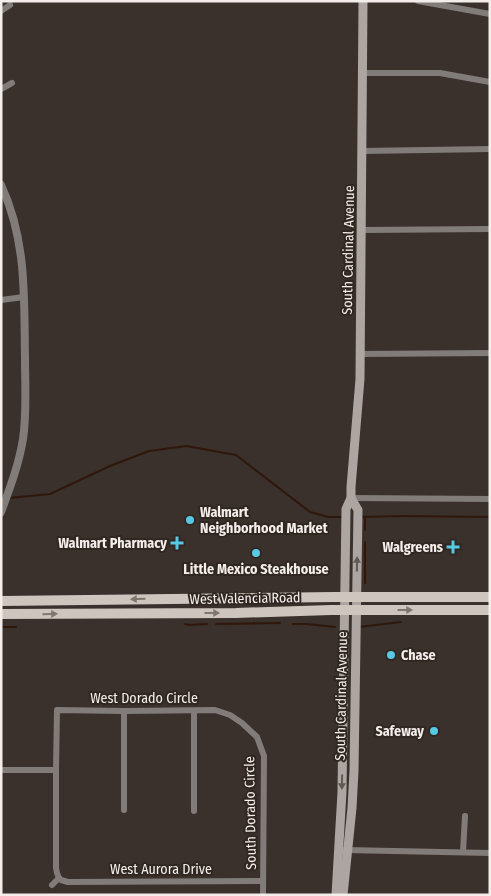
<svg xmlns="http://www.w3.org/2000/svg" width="491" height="896" font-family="'Fira Sans Condensed',sans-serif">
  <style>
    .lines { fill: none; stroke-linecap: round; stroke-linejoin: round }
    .stream { stroke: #2f180b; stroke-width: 2 }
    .minor { stroke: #817c79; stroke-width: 6 }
    .tertiary { stroke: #817c79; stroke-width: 8 }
    .secondary { stroke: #ada5a1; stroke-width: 9 }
    .primary { stroke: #cfc5bf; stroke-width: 10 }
    .oneway { fill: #625955 }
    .oneway2 { fill: #807670 }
    .poi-dot { fill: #57c9e3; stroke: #302722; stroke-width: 2 }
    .labels { text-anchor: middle; stroke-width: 4; stroke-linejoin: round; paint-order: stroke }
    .street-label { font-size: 14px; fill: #f4eeeb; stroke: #302722 }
    .poi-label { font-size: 14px; font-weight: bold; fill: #f4eeeb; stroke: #302722; text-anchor: end }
  </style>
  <rect width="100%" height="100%" fill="#3a312c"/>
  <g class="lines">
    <!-- stream -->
    <g class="stream">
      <polyline points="9,498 50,494 110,466 149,451 186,446 236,455 310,512 328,517 343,517"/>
      <polyline points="361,517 402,516 490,517"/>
      <polyline points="365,530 365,517"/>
      <polyline points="365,583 365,542"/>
      <polyline points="185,624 189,625 207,624"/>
      <polyline points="216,624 280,623"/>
      <polyline points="293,624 307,624 335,627"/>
      <polyline points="1,627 16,627"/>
      <polyline points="359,627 401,622"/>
    </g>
    <!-- minor -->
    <g class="minor">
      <polyline points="418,1 490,14"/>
      <polyline points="1,11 10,5"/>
      <polyline points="363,73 440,73 490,82"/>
      <polyline points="1,89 12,83"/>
      <polyline points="362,151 490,149"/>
      <polyline points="362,230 490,229"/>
      <polyline points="1,300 24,297"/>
      <polyline points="360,354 490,353"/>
      <polyline points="351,498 490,499"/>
      <polyline points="1,770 56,770"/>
      <polyline points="124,810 124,711"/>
      <polyline points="194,811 194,711"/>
      <polyline points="345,850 490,853"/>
      <polyline points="463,852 465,816"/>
      <polyline points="59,878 57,873 56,868 56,770 57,710 124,711 215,710 230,715 242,723 257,737 264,756 263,895"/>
      <polyline points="59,878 61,880 68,882 263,881"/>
      <polyline points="52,885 59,878"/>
    </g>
    <!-- tertiary -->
    <path class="tertiary" d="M1,185C27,241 24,298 25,358C25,385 27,413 23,439C19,464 10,488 1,512"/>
    <!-- secondary -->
    <g class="secondary">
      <polyline points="336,895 342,792 346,509 351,498 351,487 360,379 363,1"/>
      <polyline points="343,895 352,808 354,771 358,510 351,498"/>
    </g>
    <!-- primary -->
    <g class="primary">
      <polyline points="1,601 334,597 490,597"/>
      <polyline points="1,614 236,613 331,610 490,610"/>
    </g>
  </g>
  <!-- one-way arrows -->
  <defs><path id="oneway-solid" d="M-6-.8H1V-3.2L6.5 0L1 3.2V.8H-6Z" transform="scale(1.25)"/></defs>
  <g class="oneway">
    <use href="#oneway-solid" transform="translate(357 564) rotate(-89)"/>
    <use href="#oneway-solid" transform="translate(342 782) rotate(91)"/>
  </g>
  <g class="oneway2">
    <use href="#oneway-solid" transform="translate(138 599) rotate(179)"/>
    <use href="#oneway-solid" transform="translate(405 610)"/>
    <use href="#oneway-solid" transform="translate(212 613)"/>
    <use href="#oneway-solid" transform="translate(50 614) rotate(-1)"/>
  </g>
  <!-- markers -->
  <g class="poi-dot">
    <circle cx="190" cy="520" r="5"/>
    <path d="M174.5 535.5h5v5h5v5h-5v5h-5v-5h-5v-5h5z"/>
    <path d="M450.5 539.5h5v5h5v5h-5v5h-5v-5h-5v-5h5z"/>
    <circle cx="256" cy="553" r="5"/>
    <circle cx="391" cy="655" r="5"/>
    <circle cx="434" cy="731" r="5"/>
  </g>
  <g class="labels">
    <!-- street labels -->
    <g class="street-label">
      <text transform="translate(348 250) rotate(-89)" y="5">South Cardinal Avenue</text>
      <text transform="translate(245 598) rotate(-1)" y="5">West Valencia Road</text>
      <text transform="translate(341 696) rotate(-89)" y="5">South Cardinal Avenue</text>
      <text x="144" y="703">West Dorado Circle</text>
      <text transform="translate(250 813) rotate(-91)" y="5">South Dorado Circle</text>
      <text x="161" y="874">West Aurora Drive</text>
    </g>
    <!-- poi labels -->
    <g class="poi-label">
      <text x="200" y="517" text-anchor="start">Walmart<tspan x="200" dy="16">Neighborhood Market</tspan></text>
      <text x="167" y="548">Walmart Pharmacy</text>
      <text x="443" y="552">Walgreens</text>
      <text x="256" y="574" text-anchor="middle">Little Mexico Steakhouse</text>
      <text x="401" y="660" text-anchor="start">Chase</text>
      <text x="424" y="736">Safeway</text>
    </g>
  </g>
  <!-- border -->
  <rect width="491" height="896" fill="none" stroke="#f4eeeb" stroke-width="5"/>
</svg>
